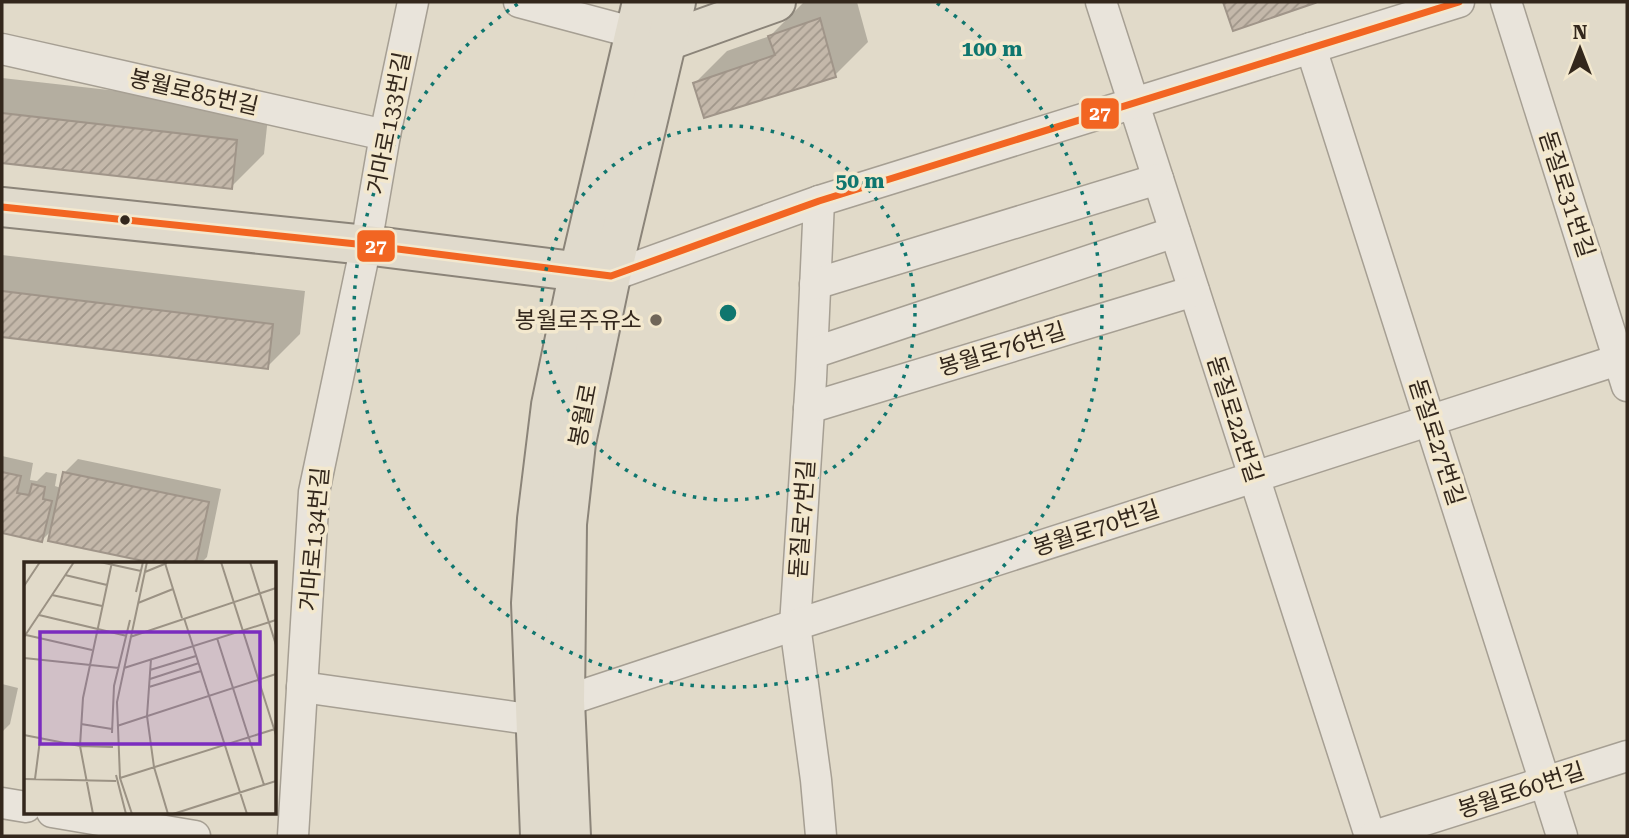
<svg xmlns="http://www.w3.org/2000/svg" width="1629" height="838" font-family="'Roboto Serif','Noto Sans KR',serif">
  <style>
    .shadow { fill: #0003 }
    .building { fill: url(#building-hatch); stroke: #a09589; stroke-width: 2 }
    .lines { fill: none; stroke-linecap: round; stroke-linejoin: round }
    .minor-casing { stroke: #a69f93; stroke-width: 33 }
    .major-casing { stroke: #8b8479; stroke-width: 42 }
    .minor { stroke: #e9e4db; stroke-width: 30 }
    .major { stroke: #e0dacc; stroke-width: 38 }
    .bus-1-casing { stroke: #f3e8ce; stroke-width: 12 }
    .bus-1 { stroke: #f26522; stroke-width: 7 }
    .ring { fill: none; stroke: #0f766e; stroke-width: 3.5; stroke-dasharray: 3.5 7 }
    .bus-dot { fill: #33271c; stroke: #f3e8ce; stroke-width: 2.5 }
    .poi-dot { fill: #706659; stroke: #f3e8ce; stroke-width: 2.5 }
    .labels { text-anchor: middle; stroke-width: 7; stroke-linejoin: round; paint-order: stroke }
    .street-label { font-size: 23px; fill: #33271c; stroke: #f3e8ce }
    .poi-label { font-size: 23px; fill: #33271c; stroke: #f3e8ce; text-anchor: end }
    .inset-road { fill: none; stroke: #9b9284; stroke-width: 2 }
    .view { fill: #7b2cbf; fill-opacity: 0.15; stroke: #7b2cbf; stroke-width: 3.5 }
    .inset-edge { fill: none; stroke: #33271c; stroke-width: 3.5 }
    .centre { fill: #0f766e; stroke: #f3e8ce; stroke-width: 3.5 }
    .ring-label { font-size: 21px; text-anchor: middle; font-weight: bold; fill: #0f766e; stroke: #f3e8ce; stroke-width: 7; stroke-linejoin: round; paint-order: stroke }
    .line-badge { stroke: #f3e8ce; stroke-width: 2.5 }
    .badge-label { font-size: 19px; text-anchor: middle; font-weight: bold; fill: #fff }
  </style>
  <defs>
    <pattern id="building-hatch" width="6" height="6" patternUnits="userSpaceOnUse" patternTransform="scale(1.75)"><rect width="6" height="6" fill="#c4b8aa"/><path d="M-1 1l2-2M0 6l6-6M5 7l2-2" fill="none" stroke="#a0968a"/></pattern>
  </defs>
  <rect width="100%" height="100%" fill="#e1dac9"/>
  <!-- shadow -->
  <g class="shadow">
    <polygon points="808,2 857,2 868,42 835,75 695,83 727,51 770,36 803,3"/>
    <polygon points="2,78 269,108 264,154 231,187 2,161"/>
    <polygon points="2,255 305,291 300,334 267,367 2,335"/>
    <polygon points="2,456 33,463 30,480 37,481 46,472 57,474 55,486 61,488 65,472 78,459 221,489 207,557 201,563 161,563 50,540 53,529 42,540 2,531"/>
    <polygon points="2,684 18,688 10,724 2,732"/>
  </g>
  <!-- building -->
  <g class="building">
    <polygon points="1223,2 1314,2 1315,3 1233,31"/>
    <polygon points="820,18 836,77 704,118 693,83 775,55 768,36"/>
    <polygon points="2,113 237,140 232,189 2,163"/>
    <polygon points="2,291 273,324 268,369 2,337"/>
    <polygon points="2,472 21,476 17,493 29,495 32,484 45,487 43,499 52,501 42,542 2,533"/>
    <polygon points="63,472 209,502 196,563 153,563 48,541"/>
  </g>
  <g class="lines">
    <!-- minor casing -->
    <g class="minor-casing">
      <g id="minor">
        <polyline points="519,2 654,38"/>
        <polyline points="1101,2 1370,836"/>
        <polyline points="1506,2 1627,386"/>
        <polyline points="1311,48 1562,836"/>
        <polyline points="2,49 385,135"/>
        <polyline points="819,201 811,379 795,625 816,780 821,836"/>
        <polyline points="611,276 819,201 1459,2"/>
        <polyline points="815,284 1158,179"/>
        <polyline points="813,353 1175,232"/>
        <polyline points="809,408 1194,291"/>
        <polyline points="302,687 535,720"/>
        <polyline points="565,701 795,625 1627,357"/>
        <polyline points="2,803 26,807"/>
        <polyline points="52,812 195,836"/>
        <polyline points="293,836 314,492 366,245 385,135 413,2"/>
        <polyline points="1374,836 1627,756"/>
      </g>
    </g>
    <!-- major casing -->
    <g class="major-casing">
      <g id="major">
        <polyline points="667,41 776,2"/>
        <polyline points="2,207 366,245 605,275"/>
        <polyline points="540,836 531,603 537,519 551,405 579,271 642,2"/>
        <polyline points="571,836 565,701 567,524 576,443 611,276 676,2"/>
      </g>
    </g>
    <!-- minor -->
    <use href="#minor" class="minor"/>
    <!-- major -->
    <use href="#major" class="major"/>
    <!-- bus-1 casing -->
    <g class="bus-1-casing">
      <polyline id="bus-1" points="2,207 366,245 611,276 819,201 1459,2"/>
    </g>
    <!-- bus-1 -->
    <use href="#bus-1" class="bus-1"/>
  </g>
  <!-- distance rings -->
  <g class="ring">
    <circle cx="728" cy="313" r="187"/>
    <path d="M937 3A374 374 0 1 1 519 3"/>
  </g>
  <!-- markers -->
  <circle class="bus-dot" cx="125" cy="220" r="6"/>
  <circle class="poi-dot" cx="656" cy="320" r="7"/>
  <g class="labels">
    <!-- street labels -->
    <g class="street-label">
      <text transform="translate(194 92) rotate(13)" y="8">봉월로85번길</text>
      <text transform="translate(389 123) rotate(-79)" y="8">거마로133번길</text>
      <text transform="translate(1567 194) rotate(72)" y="8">돋질로31번길</text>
      <text transform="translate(1002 349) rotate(-17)" y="8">봉월로76번길</text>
      <text transform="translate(583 415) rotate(-79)" y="8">봉월로</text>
      <text transform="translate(1235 419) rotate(72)" y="8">돋질로22번길</text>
      <text transform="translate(1437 442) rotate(72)" y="8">돋질로27번길</text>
      <text transform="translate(802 519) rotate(-86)" y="8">돋질로7번길</text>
      <text transform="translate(1096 528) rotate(-18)" y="8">봉월로70번길</text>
      <text transform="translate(314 539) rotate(-85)" y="8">거마로134번길</text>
      <text transform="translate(1521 790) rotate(-18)" y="8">봉월로60번길</text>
    </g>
    <!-- poi labels -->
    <g class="poi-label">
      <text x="642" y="328">봉월로주유소</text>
    </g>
  </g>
  <!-- overview -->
  <g transform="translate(24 562)">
    <rect width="252" height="252" fill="#e1dac9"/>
    <path class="inset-road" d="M76,0L117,9M197,0L252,173M226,0L252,83M141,1L158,56M121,10L143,1M41,13L83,23M0,24L16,0M112,30L119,0M28,33L78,44M114,41L149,27M15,53L103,74M160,56L223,252M2,73L68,88M0,75L50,0M106,75L252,26M193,76L240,223M0,96L95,106M127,97L123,154L130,205L144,252M100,106L252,58M126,108L172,94M126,117L175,101M125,125L177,109M57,162L88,167M93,164L252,112M88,171L90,124L106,58M0,173L56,184L89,185M92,213L102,252M96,216L251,167M0,217L92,219M11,217L16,178M69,252L56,184L59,136L88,0M108,252L96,216L93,140L123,0M149,252L252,219"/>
    <path class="view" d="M16,70H236V182H16Z"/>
    <rect width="252" height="252" class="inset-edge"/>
  </g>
  <circle cx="728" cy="313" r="10" class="centre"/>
  <g class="ring-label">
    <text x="992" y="56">100 m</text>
    <text x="860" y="188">50 m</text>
  </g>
  <g class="line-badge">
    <rect x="1080" y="97" width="40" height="33" rx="7" fill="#f26522"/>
    <rect x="356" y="229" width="40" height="34" rx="7" fill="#f26522"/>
  </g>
  <g class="badge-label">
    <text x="1100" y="120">27</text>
    <text x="376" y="253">27</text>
  </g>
  <!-- border -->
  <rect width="1629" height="838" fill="none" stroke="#33271c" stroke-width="7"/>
  <!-- north arrow -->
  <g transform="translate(1580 49)" stroke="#f3e8ce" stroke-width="5" paint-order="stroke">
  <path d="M0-5L12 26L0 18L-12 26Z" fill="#33271c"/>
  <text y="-10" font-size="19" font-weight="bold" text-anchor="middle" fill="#33271c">N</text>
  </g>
</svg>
